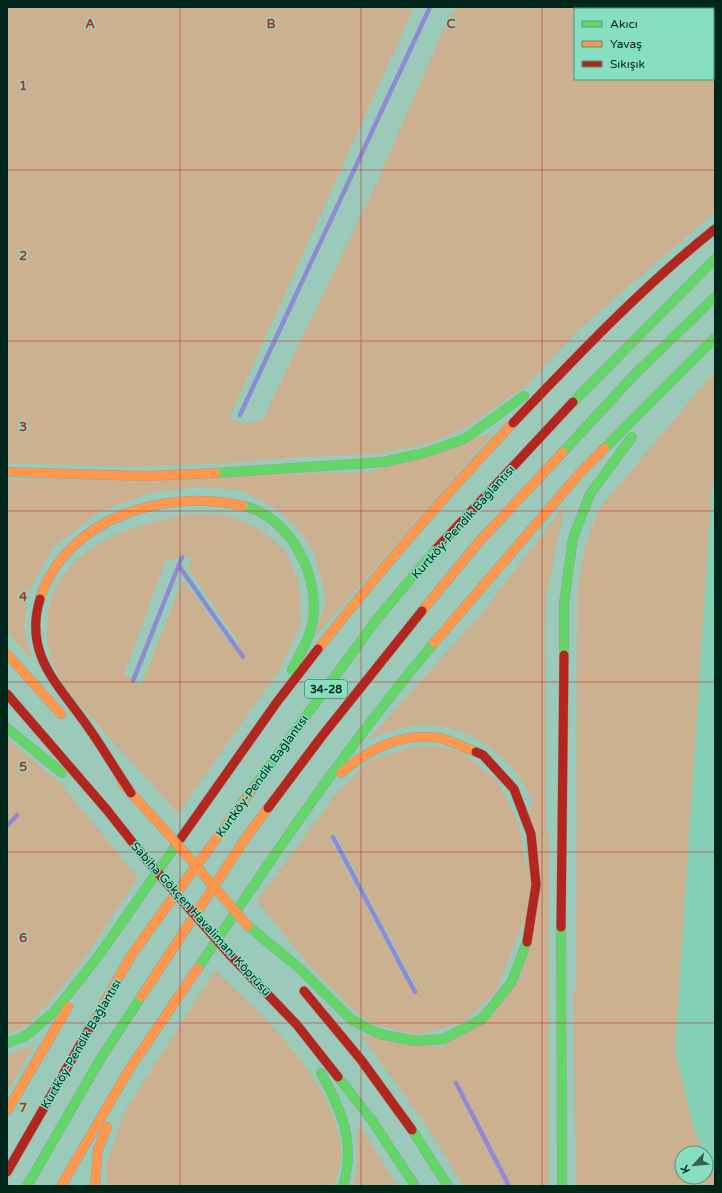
<svg xmlns="http://www.w3.org/2000/svg" width="722" height="1193" font-family="'Varela Round',sans-serif">
  <style>
    .built { fill: #85d1b8 }
    .green { fill: #cbb18f; fill-rule: evenodd }
    .lines { fill: none; stroke-linecap: round; stroke-linejoin: round }
    .stream { stroke: #8d8cd3; stroke-width: 4.5 }
    .fast-casing { stroke: #95a19e; stroke-width: 10 }
    .slow-casing { stroke: #95a19e; stroke-width: 10 }
    .jam-casing { stroke: #95a19e; stroke-width: 10 }
    .fast { stroke: #63d668; stroke-width: 9 }
    .slow { stroke: #ff974d; stroke-width: 9 }
    .jam { stroke: #b3261e; stroke-width: 9 }
    .slow-bridge-casing { stroke: #95a19e; stroke-width: 10; stroke-linecap: butt }
    .jam-bridge-casing { stroke: #95a19e; stroke-width: 10; stroke-linecap: butt }
    .slow-bridge { stroke: #ff974d; stroke-width: 9 }
    .jam-bridge { stroke: #b3261e; stroke-width: 9 }
    .grid { fill: none; stroke: #c12827; stroke-width: 1; stroke-opacity: 0.55 }
    .labels { text-anchor: middle; stroke-width: 3; stroke-linejoin: round; paint-order: stroke }
    .shield { fill: #87dec0; stroke: #285c4c; stroke-width: 1 }
    .shield-label { font-size: 11px; font-weight: bold; fill: #00251b }
    .street-label { font-size: 12px; fill: #00251b; stroke: #87dec0 }
    .grid-label { font-size: 13px; text-anchor: middle; font-weight: bold; fill: #c12827; stroke: #87dec0; stroke-width: 3; stroke-linejoin: round; paint-order: stroke }
  </style>
  <rect width="100%" height="100%" fill="#9bcaba"/>
  <!-- built -->
  <polygon class="built" points="715,482 715,1171 695,1133 674,1046 712,486"/>
  <!-- green -->
  <g class="green">
    <path d="M7,7H414L229,418L245,424L263,419L377,182L449,17L458,7H715V212L578,330L528,384L469,426L427,444L378,454L303,457L229,463L136,467L7,463ZM575,9H713V79H575Z"/>
    <polygon points="715,371 715,482 712,486 675,1051 695,1133 706,1153 682,1153 682,1177 706,1177 706,1154 715,1171 715,1186 576,1186 573,993 576,987 577,591 585,547 599,509"/>
    <polygon points="494,432 315,637 326,602 321,578 314,552 298,529 277,509 240,490 198,487 154,492 99,512 54,546 28,593 24,629 32,660 7,632 7,480 369,472"/>
    <path d="M565,505L546,598L545,629L546,831L549,833V1186H463L428,1128L362,1036L442,1048L521,978L530,805L533,801C528,793 524,783 518,775C495,744 457,722 418,725C400,727 384,733 368,740L481,614Z"/>
    <path d="M192,514L222,515L243,521L264,532L287,554L299,583L301,623L280,669L178,814C154,787 130,760 105,733C87,712 65,692 54,666C46,647 46,636 48,616C56,547 133,523 192,514ZM193,557L188,568L239,643L232,647L183,580L141,686L124,674L166,560Z"/>
    <polygon points="7,738 61,784 138,878 81,963 47,1005 25,1027 7,1034"/>
    <path d="M439,746L463,753L497,781L519,823L528,883L524,920L496,991L465,1022L418,1035L373,1024L353,1010L308,964L257,901L336,794L369,761L411,747ZM335,833L418,990L413,993L331,841Z"/>
    <path d="M215,970C263,1017 337,1082 341,1153C342,1163 336,1176 334,1186H107L106,1166L124,1113Z"/>
    <polygon points="35,1044 7,1093 7,1055"/>
    <polygon points="358,1123 398,1186 354,1186 357,1161"/>
  </g>
  <g class="lines">
    <!-- stream -->
    <g class="stream">
      <polyline points="240,415 430,7"/>
      <polyline points="179,566 243,657"/>
      <polyline points="133,681 182,557"/>
      <polyline points="7,826 17,815"/>
      <polyline points="333,837 415,992"/>
      <polyline points="456,1083 509,1186"/>
    </g>
    <!-- fast casing -->
    <g class="fast-casing">
      <g id="fast">
        <polyline points="573,402 715,259"/>
        <polyline points="605,448 715,338"/>
        <polyline points="563,452 636,373 715,297"/>
        <polyline points="216,473 384,462 424,453 464,439 524,396"/>
        <path d="M243,506C291,516 322,579 312,625C309,641 299,655 292,670"/>
        <polyline points="564,655 564,603 573,538 590,494 632,437"/>
        <polyline points="7,728 62,773"/>
        <polyline points="254,787 377,619 437,548"/>
        <polyline points="248,926 298,967 352,1020 379,1034 416,1041 443,1039 482,1019 511,983 527,942"/>
        <polyline points="561,927 562,1186"/>
        <path d="M198,968C273,856 347,746 434,643"/>
        <polyline points="7,1043 27,1035 54,1012 97,958 181,838"/>
        <path d="M321,1073C342,1111 356,1142 343,1186"/>
        <polyline points="338,1077 371,1119 415,1186"/>
        <polyline points="412,1130 448,1186"/>
        <polyline points="27,1186 101,1058 141,997"/>
      </g>
    </g>
    <!-- slow casing -->
    <g class="slow-casing">
      <g id="slow">
        <polyline points="7,472 145,476 216,473"/>
        <path d="M40,599C66,517 166,488 243,506"/>
        <polyline points="422,611 477,544 563,452"/>
        <polyline points="434,643 580,473 605,448"/>
        <path d="M318,649C380,571 444,495 513,423"/>
        <polyline points="7,654 61,714"/>
        <path d="M341,773C368,750 402,732 439,738C451,740 464,748 476,752"/>
        <polyline points="122,783 163,828"/>
        <polyline points="141,997 245,839 268,808"/>
        <polyline points="91,1026 132,954 254,787"/>
        <polyline points="7,1111 68,1007"/>
        <polyline points="61,1186 130,1068 198,968"/>
        <polyline points="95,1186 98,1149 107,1127"/>
      </g>
    </g>
    <!-- jam casing -->
    <g class="jam-casing">
      <g id="jam">
        <path d="M513,423C577,356 642,287 715,229"/>
        <polyline points="437,548 573,402"/>
        <path d="M40,599C23,655 59,685 88,727C103,748 116,771 131,793"/>
        <polyline points="7,694 107,810 144,857"/>
        <polyline points="476,752 483,755 514,789 531,834 536,885 527,942"/>
        <polyline points="268,808 322,736 422,611"/>
        <polyline points="181,838 277,702 318,649"/>
        <polyline points="561,927 564,655"/>
        <polyline points="230,955 297,1025 338,1077"/>
        <polyline points="304,991 362,1061 412,1130"/>
        <polyline points="7,1172 91,1026"/>
      </g>
    </g>
    <!-- fast -->
    <use href="#fast" class="fast"/>
    <!-- slow -->
    <use href="#slow" class="slow"/>
    <!-- jam -->
    <use href="#jam" class="jam"/>
    <!-- slow-bridge casing -->
    <g class="slow-bridge-casing">
      <polyline id="slow-bridge" points="163,828 248,926"/>
    </g>
    <!-- jam-bridge casing -->
    <g class="jam-bridge-casing">
      <polyline id="jam-bridge" points="144,857 230,955"/>
    </g>
    <!-- slow-bridge -->
    <use href="#slow-bridge" class="slow-bridge"/>
    <!-- jam-bridge -->
    <use href="#jam-bridge" class="jam-bridge"/>
  </g>
  <!-- grid -->
  <path class="grid" d="M180,7V1186M361,7V1186M542,7V1186M7,170H715M7,341H715M7,511H715M7,682H715M7,852H715M7,1023H715"/>
  <g class="labels">
    <!-- shield labels -->
    <rect class="shield" x="305" y="680" width="42" height="18" rx="3"/>
    <g class="shield-label">
      <text x="326" y="693">34-28</text>
    </g>
    <!-- street labels -->
    <g class="street-label">
      <text transform="translate(463 522) rotate(-48)" y="4">Kurtköy-Pendik Bağlantısı</text>
      <text transform="translate(262 776) rotate(-54)" y="4">Kurtköy-Pendik Bağlantısı</text>
      <text transform="translate(201 919) rotate(48)" y="4">Sabiha Gökçen Havalimanı Köprüsü</text>
      <text transform="translate(81 1044) rotate(-60)" y="4">Kurtköy-Pendik Bağlantısı</text>
    </g>
  </g>
  <g class="grid-label">
    <text x="90" y="28">A</text>
    <text x="271" y="28">B</text>
    <text x="451" y="28">C</text>
    <text x="23" y="90">1</text>
    <text x="23" y="260">2</text>
    <text x="23" y="431">3</text>
    <text x="23" y="601">4</text>
    <text x="23" y="771">5</text>
    <text x="23" y="942">6</text>
    <text x="23" y="1112">7</text>
  </g>
  <!-- border -->
  <rect width="722" height="1193" fill="none" stroke="#00251b" stroke-width="16"/>
  <!-- legend -->
  <rect x="574" y="8" width="140" height="72" fill="#87dec0" stroke="#51947e"/>
  <rect x="582" y="21" width="20" height="6" fill="#63d668" stroke="#51947e"/>
  <text x="610" y="28" font-size="12" fill="#00251b">Akıcı</text>
  <rect x="582" y="41" width="20" height="6" fill="#ff974d" stroke="#51947e"/>
  <text x="610" y="48" font-size="12" fill="#00251b">Yavaş</text>
  <rect x="582" y="61" width="20" height="6" fill="#b3261e" stroke="#51947e"/>
  <text x="610" y="68" font-size="12" fill="#00251b">Sıkışık</text>
  <!-- north arrow -->
  <g transform="translate(694 1165) rotate(243)"><circle r="19" fill="#87dec0" stroke="#51947e"/>
  <path d="M0-3L7 15L0 10L-7 15Z" fill="#365f53"/>
  <text y="-6" font-size="11" font-weight="bold" text-anchor="middle" fill="#00251b">K</text>
  </g>
</svg>
